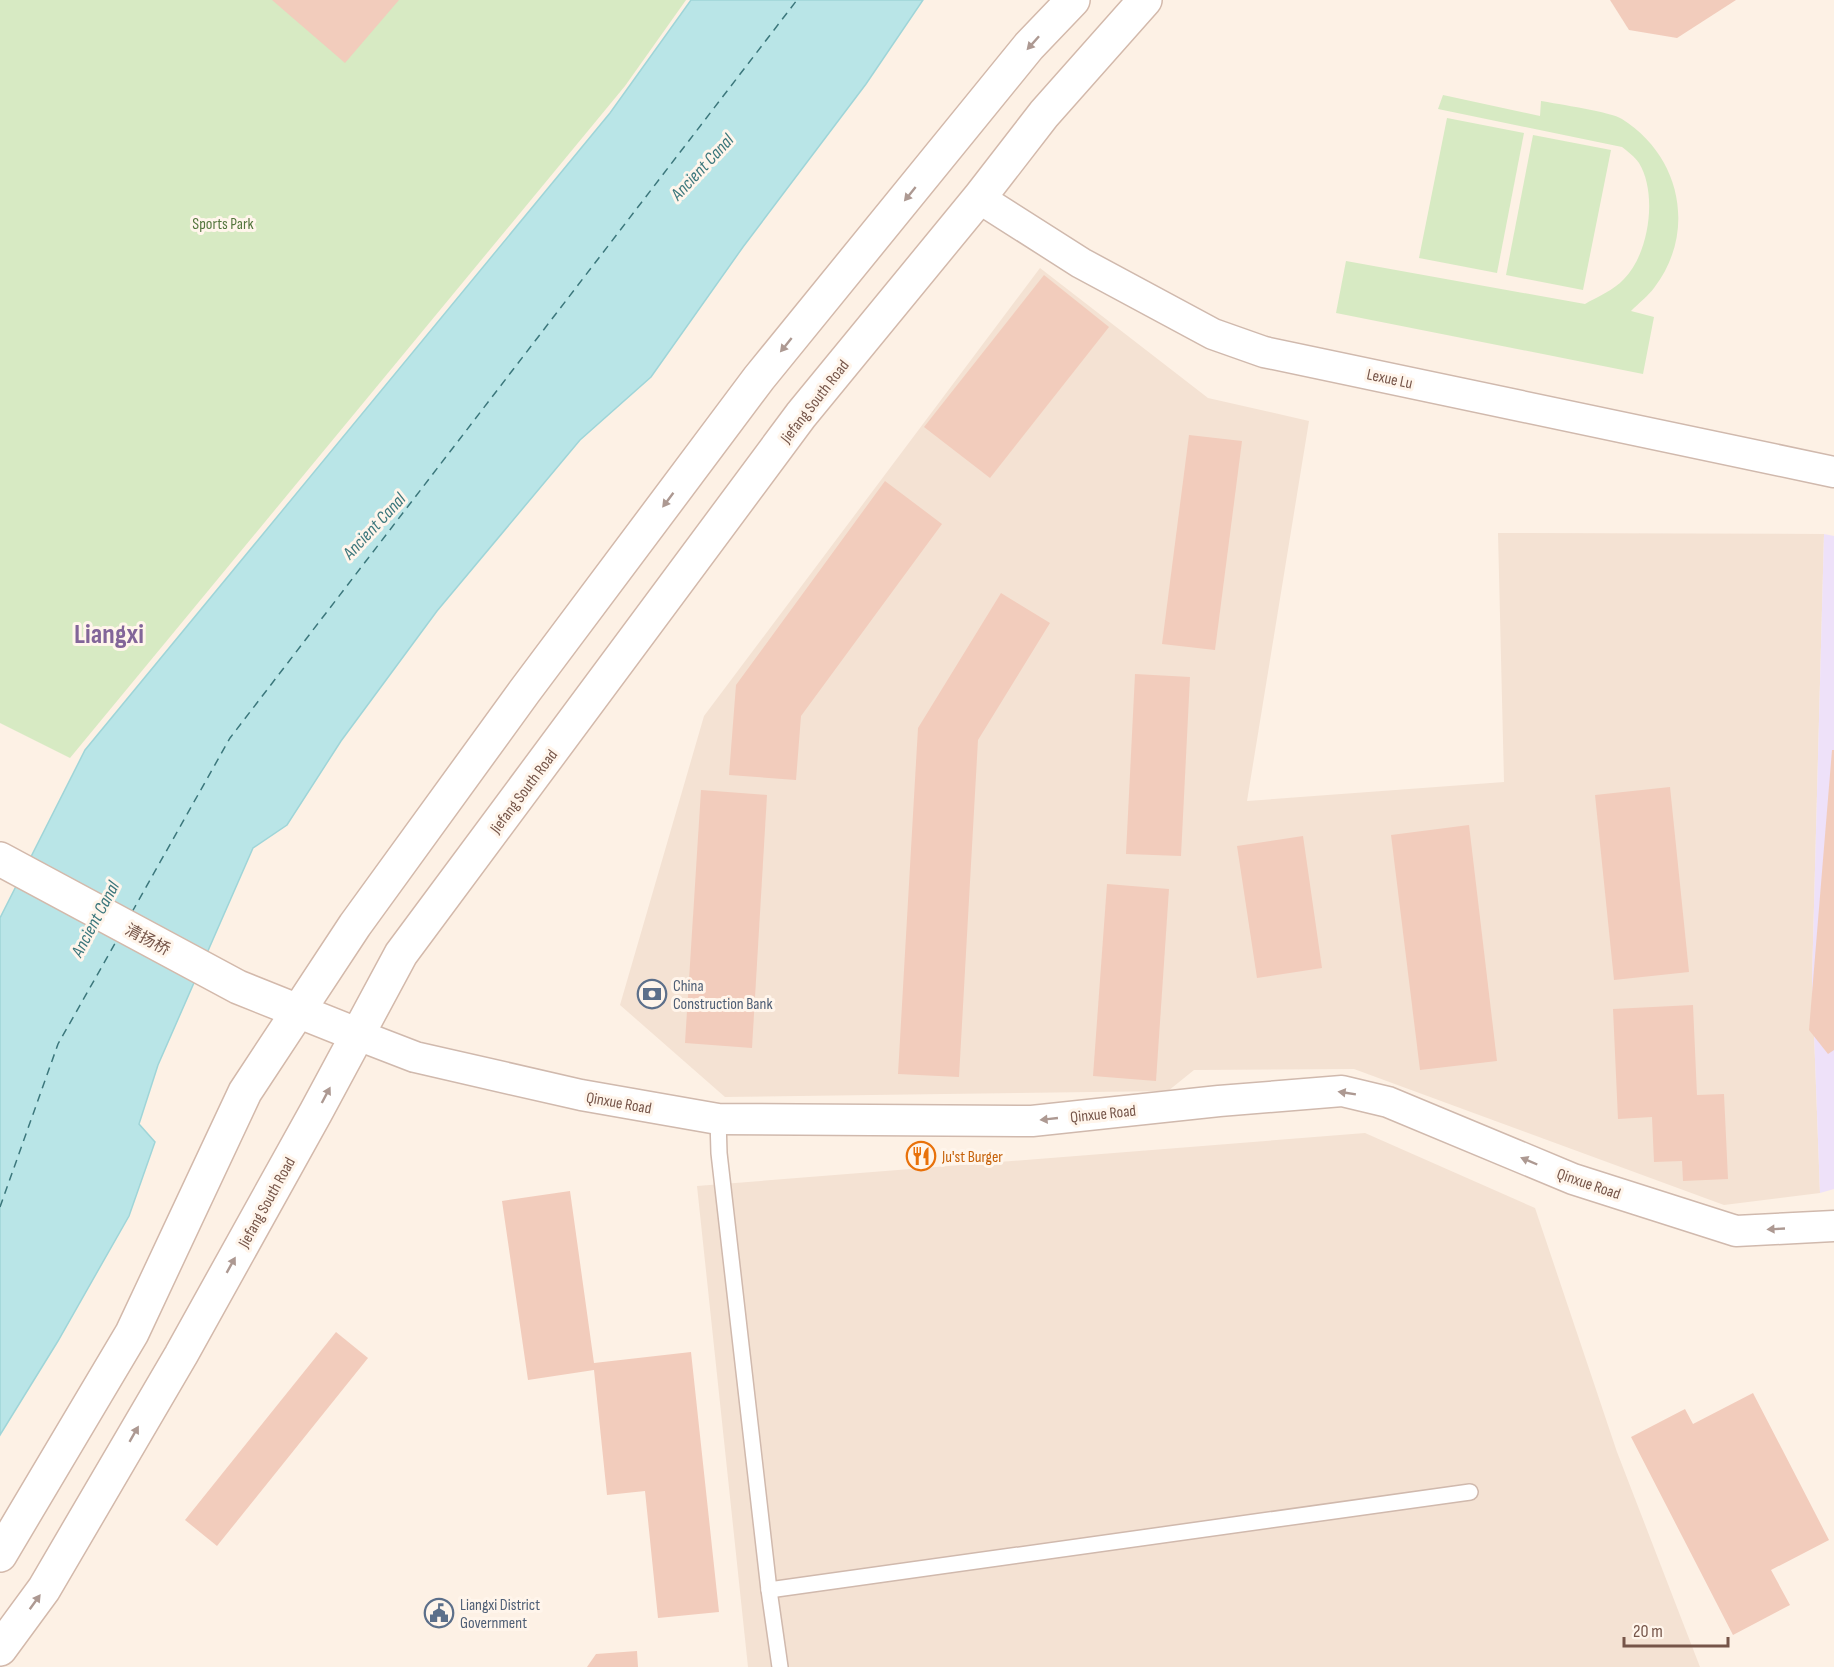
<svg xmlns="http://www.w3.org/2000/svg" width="1834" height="1667" font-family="'Sofia Sans Condensed','Noto Sans SC',sans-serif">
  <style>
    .residential { fill: #f4e2d3 }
    .education { fill: #eee1f9 }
    .green { fill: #d7eac3 }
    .water { fill: #b9e5e7; stroke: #9fd5d8; stroke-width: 1.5 }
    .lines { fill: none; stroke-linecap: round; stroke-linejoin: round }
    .ferry { stroke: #3c777c; stroke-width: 1.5; stroke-dasharray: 8 6; stroke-linecap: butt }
    .building { fill: #f2ccbc }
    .service-casing { stroke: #d0b9ad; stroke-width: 18 }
    .minor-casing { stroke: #d0b9ad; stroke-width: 33 }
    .secondary-casing { stroke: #d3b9ab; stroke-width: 36 }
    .service { stroke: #fff; stroke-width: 15 }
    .minor { stroke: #fff; stroke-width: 30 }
    .secondary { stroke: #fff; stroke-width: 33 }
    .oneway { fill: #ad9992 }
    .labels { text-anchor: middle; stroke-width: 6; stroke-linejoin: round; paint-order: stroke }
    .park-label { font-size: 16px; fill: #54763e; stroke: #fff5eb }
    .street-label { font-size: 16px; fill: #765549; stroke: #fff5eb }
    .service-label { font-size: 16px; fill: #4e5e75; stroke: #fff5eb; text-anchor: start }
    .food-label { font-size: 16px; fill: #c56008; stroke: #fff5eb; text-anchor: start }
    .water-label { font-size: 18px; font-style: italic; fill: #3c777c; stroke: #fff5eb }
    .town-label { font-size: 28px; font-weight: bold; fill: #826599; stroke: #fff5eb }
  </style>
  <rect width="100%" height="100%" fill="#fdf1e5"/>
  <!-- residential -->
  <g class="residential">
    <polygon points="1040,268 1208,398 1309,421 1247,801 1504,782 1498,533 1824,534 1812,980 1820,1193 1724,1205 1354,1069 1194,1070 1168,1091 725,1097 620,1005 704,716"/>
    <polygon points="1365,1133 1535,1208 1617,1452 1700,1667 748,1667 697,1186"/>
  </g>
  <!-- education -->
  <polygon class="education" points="1824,534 1834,536 1834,1189 1820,1193 1812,980"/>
  <!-- green -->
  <g class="green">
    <polygon points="0,0 686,0 625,86 70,758 0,723"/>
    <path d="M1443,95L1540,116L1541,101C1557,104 1612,112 1622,119C1681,156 1697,232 1654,288C1648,296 1639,303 1631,311L1654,317L1643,374L1336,313L1346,261L1585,304C1597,297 1614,290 1624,279C1649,254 1658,194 1639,163C1635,157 1627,151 1622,147L1438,109Z"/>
    <polygon points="1447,118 1524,133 1497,273 1419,258"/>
    <polygon points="1533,135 1611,150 1583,290 1506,275"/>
  </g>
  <!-- water -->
  <polygon class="water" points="691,0 923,0 866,84 743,247 651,377 580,440 437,611 341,741 287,825 253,848 158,1065 139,1124 155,1142 129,1216 58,1341 0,1435 0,918 85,750 610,113"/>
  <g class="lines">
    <!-- ferry -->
    <g class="ferry">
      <polyline points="132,912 230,738 797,0"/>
      <polyline points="0,1207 58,1044 117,940"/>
    </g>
  </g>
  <!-- building -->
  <g class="building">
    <polygon points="272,0 399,0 345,63"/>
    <polygon points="1610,0 1736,0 1677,38 1629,30"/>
    <polygon points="1044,275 1109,327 990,478 924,427"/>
    <polygon points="1189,435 1242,441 1215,650 1162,644"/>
    <polygon points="885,481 942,524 801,716 796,780 729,775 736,685"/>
    <polygon points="1001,593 1050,623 978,740 959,1077 898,1074 918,728"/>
    <polygon points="1135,674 1190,677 1181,856 1126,854"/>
    <polygon points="1832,750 1834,750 1834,1050 1828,1054 1809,1030"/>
    <polygon points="1670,787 1689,972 1614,980 1595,795"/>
    <polygon points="701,790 767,795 752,1048 685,1043"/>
    <polygon points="1469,825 1497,1061 1420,1070 1391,835"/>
    <polygon points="1303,836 1322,968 1257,978 1237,846"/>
    <polygon points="1107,884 1169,889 1156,1081 1093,1076"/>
    <polygon points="1693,1005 1697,1095 1724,1094 1728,1179 1683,1181 1682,1161 1654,1162 1652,1117 1618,1119 1613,1009"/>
    <polygon points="570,1191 594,1363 691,1352 719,1612 658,1618 645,1491 607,1495 594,1370 528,1380 502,1201"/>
    <polygon points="336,1332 368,1358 217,1546 185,1520"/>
    <polygon points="1753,1393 1829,1540 1771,1570 1790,1605 1733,1635 1631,1437 1685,1409 1693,1424"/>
    <polygon points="637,1651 638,1667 587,1667 596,1654"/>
  </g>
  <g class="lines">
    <!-- service casing -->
    <g class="service-casing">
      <g id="service">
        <polyline points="718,1119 719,1153 769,1590 780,1667"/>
        <polyline points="769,1590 1470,1492"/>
      </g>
    </g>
    <!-- minor casing -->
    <g class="minor-casing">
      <g id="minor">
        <polyline points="979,198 1081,263 1213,334 1264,352 1834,472"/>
        <polyline points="358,1035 415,1057 581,1095 718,1119 1032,1121 1219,1101 1342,1091 1388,1102 1573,1179 1736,1231 1834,1226"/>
      </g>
    </g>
    <!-- secondary casing -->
    <g class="secondary-casing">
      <g id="secondary">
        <polyline points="0,859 238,987 358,1035"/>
        <polyline points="0,1555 132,1333 245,1092 355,925 524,692 759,378 1029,46 1073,0"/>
        <polyline points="0,1649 44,1589 181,1355 316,1112 401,954 801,415 979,198 1044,114 1145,0"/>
      </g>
    </g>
    <!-- service -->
    <use href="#service" class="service"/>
    <!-- minor -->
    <use href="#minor" class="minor"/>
    <!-- secondary -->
    <use href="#secondary" class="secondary"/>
  </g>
  <!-- one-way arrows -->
  <defs><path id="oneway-solid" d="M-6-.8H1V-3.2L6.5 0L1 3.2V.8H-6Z" transform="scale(1.5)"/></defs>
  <g class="oneway">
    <use href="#oneway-solid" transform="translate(1033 43) rotate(132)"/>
    <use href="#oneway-solid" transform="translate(910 194) rotate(129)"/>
    <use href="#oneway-solid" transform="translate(786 345) rotate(129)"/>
    <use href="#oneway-solid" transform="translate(668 500) rotate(127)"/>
    <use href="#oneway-solid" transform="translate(1347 1093) rotate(-171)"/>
    <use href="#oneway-solid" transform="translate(326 1095) rotate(-62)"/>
    <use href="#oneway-solid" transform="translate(1049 1119) rotate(174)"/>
    <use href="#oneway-solid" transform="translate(1529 1161) rotate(-157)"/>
    <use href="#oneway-solid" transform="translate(1776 1229) rotate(177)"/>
    <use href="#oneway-solid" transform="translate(231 1265) rotate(-61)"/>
    <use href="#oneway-solid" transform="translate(134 1434) rotate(-60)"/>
    <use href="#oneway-solid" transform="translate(35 1602) rotate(-54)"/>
  </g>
  <!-- icons -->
  <defs>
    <g id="bank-ring" transform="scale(1.5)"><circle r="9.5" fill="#fff5eb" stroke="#5c6f8a" stroke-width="1.5"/><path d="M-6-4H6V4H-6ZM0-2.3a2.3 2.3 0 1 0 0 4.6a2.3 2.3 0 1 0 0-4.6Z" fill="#5c6f8a"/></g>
    <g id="restaurant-ring" transform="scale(1.5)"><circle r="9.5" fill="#fff5eb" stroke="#e8710a" stroke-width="1.5"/><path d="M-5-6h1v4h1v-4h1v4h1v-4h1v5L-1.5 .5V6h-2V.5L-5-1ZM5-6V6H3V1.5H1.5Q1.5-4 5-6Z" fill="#e8710a"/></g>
    <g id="civic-ring" transform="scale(1.5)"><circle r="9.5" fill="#fff5eb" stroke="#5c6f8a" stroke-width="1.5"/><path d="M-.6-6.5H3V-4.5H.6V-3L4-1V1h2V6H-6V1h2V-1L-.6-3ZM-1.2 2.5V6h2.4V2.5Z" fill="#5c6f8a"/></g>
  </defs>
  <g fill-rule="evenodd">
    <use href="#bank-ring" x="652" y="994"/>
    <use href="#restaurant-ring" x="921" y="1156"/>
    <use href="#civic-ring" x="439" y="1613"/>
  </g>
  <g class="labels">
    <!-- park labels -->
    <g class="park-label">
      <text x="223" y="229">Sports Park</text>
    </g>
    <!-- street labels -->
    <g class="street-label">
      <text transform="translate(1390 378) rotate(12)" y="6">Lexue Lu</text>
      <text transform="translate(814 401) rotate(-52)" y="6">Jiefang South Road</text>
      <text transform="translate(523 791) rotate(-53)" y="6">Jiefang South Road</text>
      <text transform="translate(148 939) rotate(28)" y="6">清扬桥</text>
      <text transform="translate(619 1102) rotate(10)" y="6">Qinxue Road</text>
      <text transform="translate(1103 1113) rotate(-6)" y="6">Qinxue Road</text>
      <text transform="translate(1589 1183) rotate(19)" y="6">Qinxue Road</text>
      <text transform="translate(266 1202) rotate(-61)" y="6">Jiefang South Road</text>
    </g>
    <!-- service labels -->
    <g class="service-label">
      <text x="673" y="991">China<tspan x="673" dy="18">Construction Bank</tspan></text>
      <text x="460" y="1610">Liangxi District<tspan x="460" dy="18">Government</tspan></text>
    </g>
    <!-- food labels -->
    <g class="food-label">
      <text x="942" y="1162">Ju'st Burger</text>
    </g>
    <!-- water labels -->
    <g class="water-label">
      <text transform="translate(702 167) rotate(-47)" y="6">Ancient Canal</text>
      <text transform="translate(374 526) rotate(-47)" y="6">Ancient Canal</text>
      <text transform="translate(95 919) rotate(-62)" y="6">Ancient Canal</text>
    </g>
    <!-- town labels -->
    <g class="town-label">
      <text x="109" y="643">Liangxi</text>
    </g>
  </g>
  <!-- scale -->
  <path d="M1624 1637v9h104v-9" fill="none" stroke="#765549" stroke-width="3"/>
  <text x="1633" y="1637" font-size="18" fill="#765549" stroke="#fff5eb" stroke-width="4.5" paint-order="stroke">20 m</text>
</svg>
